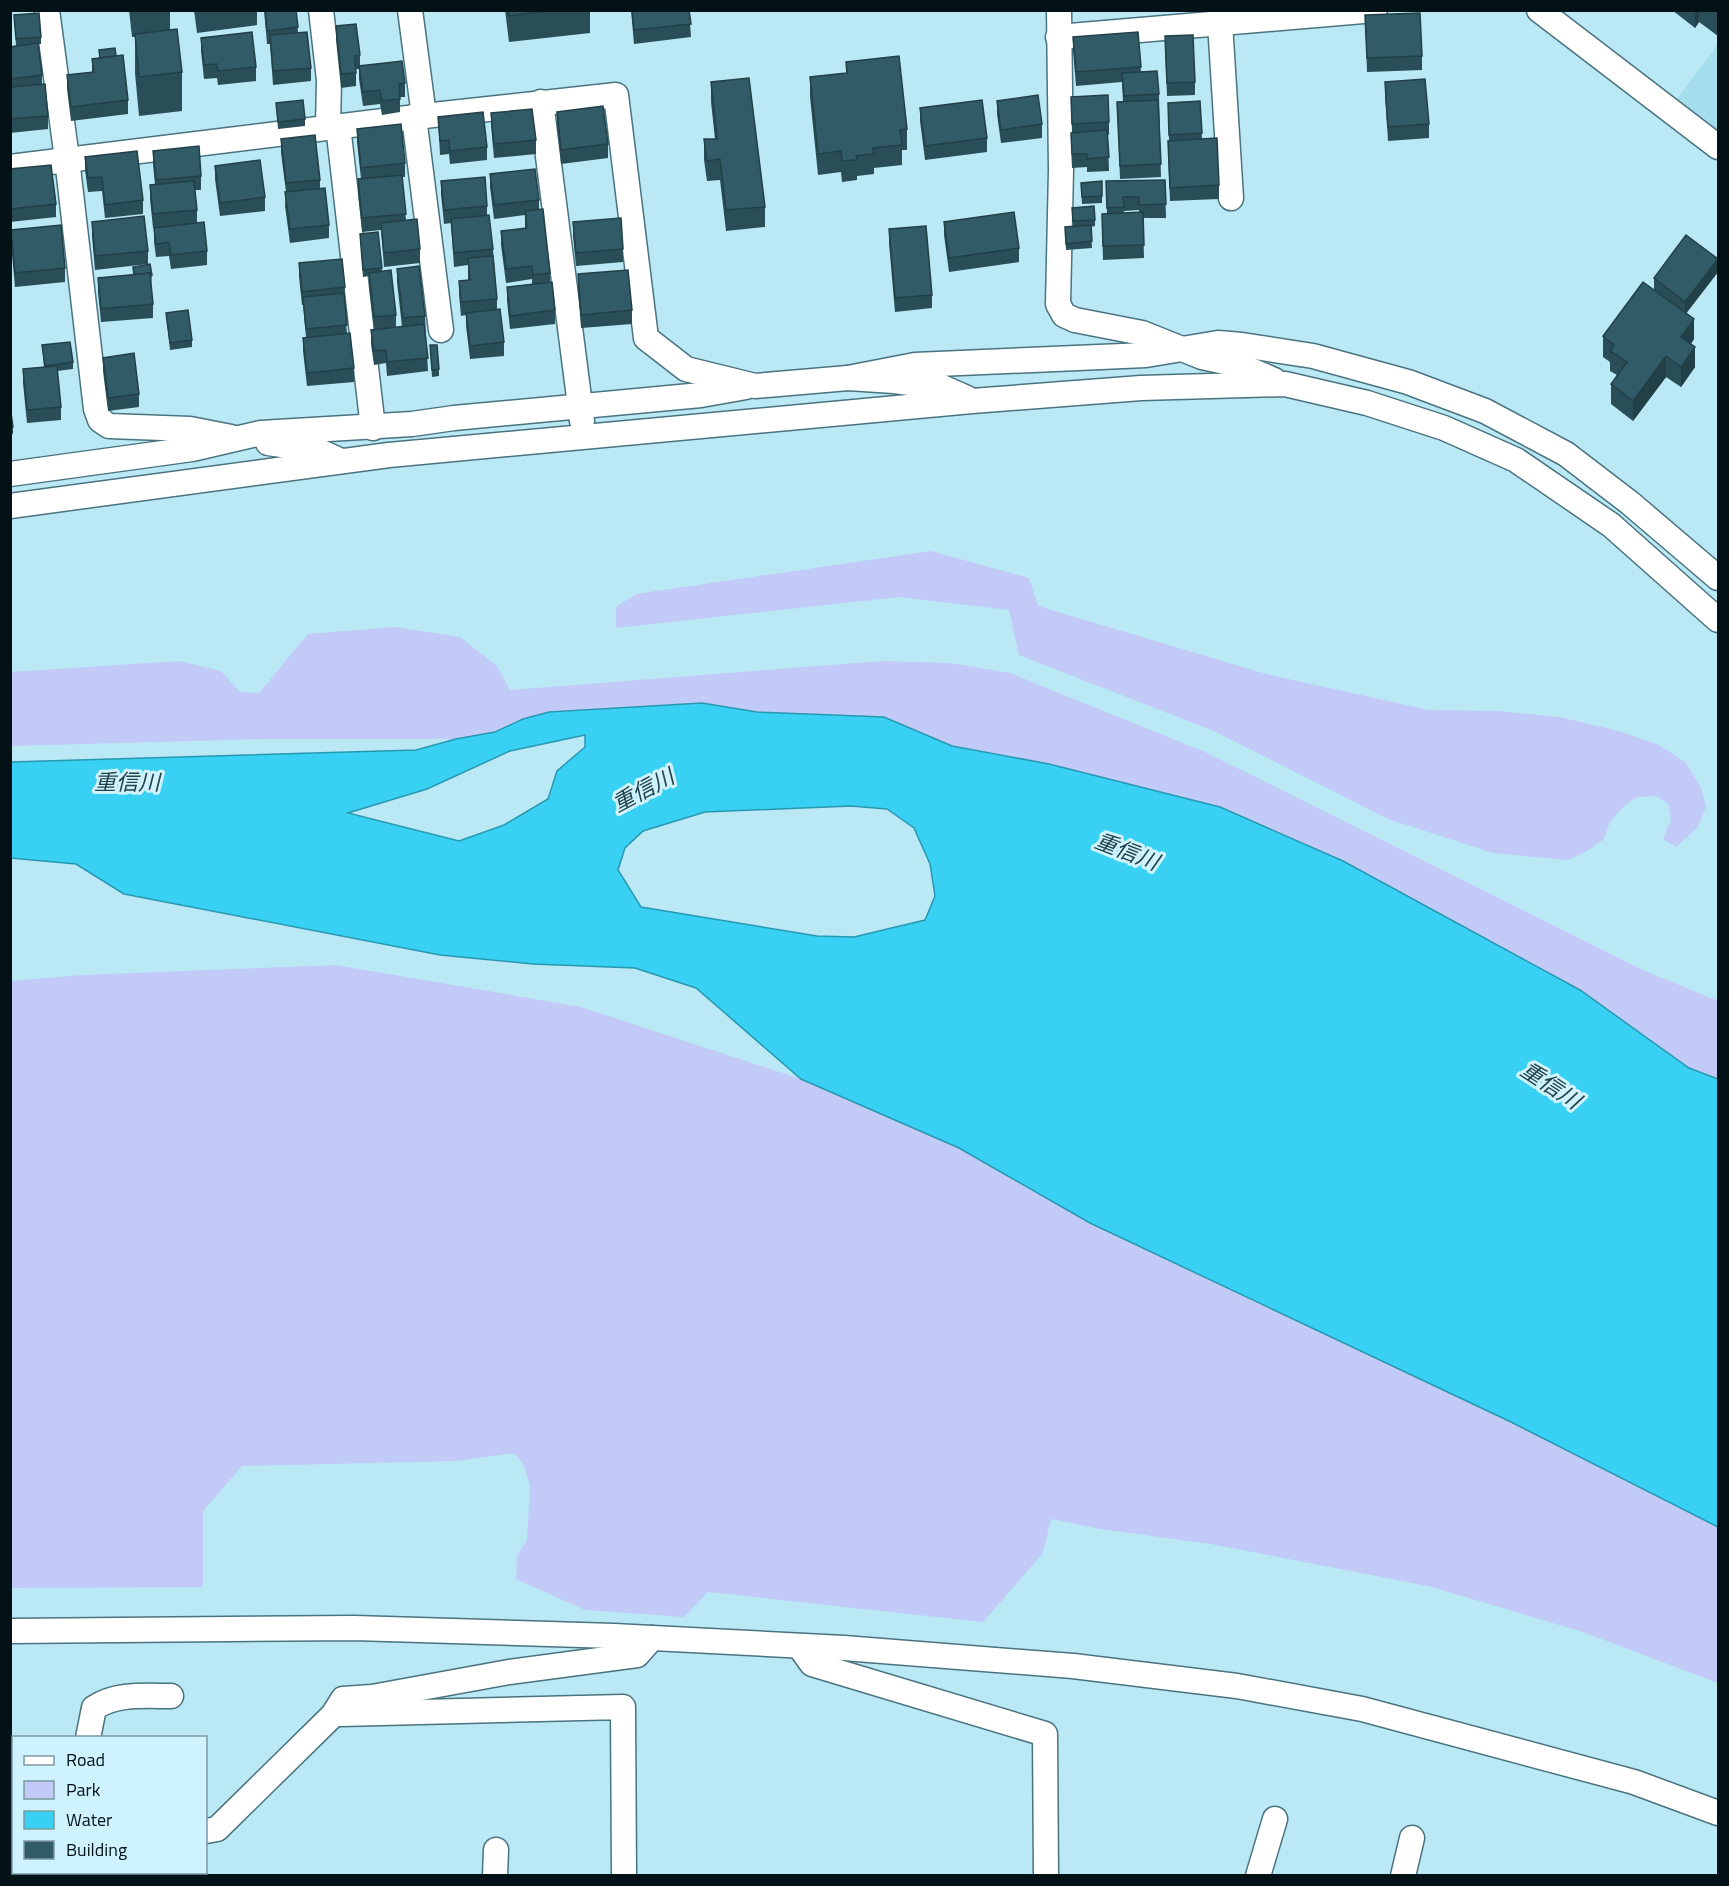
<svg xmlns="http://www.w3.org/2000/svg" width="1729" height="1886" font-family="'Titillium Web','Noto Sans JP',sans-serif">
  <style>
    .built { fill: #a6ddec }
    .green { fill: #c2caf7 }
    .water { fill: #39d1f3; stroke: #2898b1; stroke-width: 1.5; fill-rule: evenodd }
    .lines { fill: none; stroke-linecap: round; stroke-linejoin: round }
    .minor-casing { stroke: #49737f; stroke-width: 27 }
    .minor { stroke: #fff; stroke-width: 24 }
    .wall { fill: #2a4e58; fill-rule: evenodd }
    .shaded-wall { fill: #224047 }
    .building { fill: #315b66; stroke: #224047; stroke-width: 1.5 }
    .labels { text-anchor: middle; stroke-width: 6; stroke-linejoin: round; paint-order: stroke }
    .water-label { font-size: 22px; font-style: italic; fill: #234149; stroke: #cff3fe }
  </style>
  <rect width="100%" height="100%" fill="#bae8f5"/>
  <!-- built -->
  <polygon class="built" points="1718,44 1718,136 1674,103"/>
  <!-- green -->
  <g class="green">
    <polygon points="931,551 1029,578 1038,606 1266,674 1429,710 1498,711 1559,717 1619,731 1659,745 1685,762 1701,787 1706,807 1697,828 1676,847 1663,839 1671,820 1668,804 1656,796 1637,797 1624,806 1610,822 1604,839 1587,851 1568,860 1493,853 1388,819 1216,732 1019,655 1009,610 899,597 616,628 616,607 636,594"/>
    <polygon points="395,627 460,637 497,666 510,690 882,661 950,663 1010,673 1205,752 1645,971 1718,1001 1718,1079 1689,1068 1580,990 1343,861 1220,807 1049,764 952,746 884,717 757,712 702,703 549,712 523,719 495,732 456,739 264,739 11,746 11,672 179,661 221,671 240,692 259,693 308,634"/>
    <polygon points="336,965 581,1007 801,1079 959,1148 1090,1223 1511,1422 1718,1527 1718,1683 1583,1632 1428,1586 1211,1544 1100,1529 1051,1519 1043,1553 983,1622 708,1592 684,1617 585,1610 516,1579 517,1555 527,1540 530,1486 524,1465 514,1453 457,1461 242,1466 203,1511 203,1587 11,1588 11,981 83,975"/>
  </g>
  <!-- water -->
  <path class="water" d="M702,703L757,712L884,717L952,746L1049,764L1220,807L1343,861L1580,990L1689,1068L1718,1079V1527L1511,1422L1090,1223L959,1148L801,1079L696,988L635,968L533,964L440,955L124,894L76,864L11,858V762L416,750L456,739L495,732L523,719L549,712ZM585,735V747L557,771L548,799L504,825L459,841L348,813L427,789L510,751ZM851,806L887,809L914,828L930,864L935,896L925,920L854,937L817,936L641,907L618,870L625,848L643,831L705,812Z"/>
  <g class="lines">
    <!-- minor casing -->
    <g class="minor-casing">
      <g id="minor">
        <polyline points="47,10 67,159 96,409 100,420 109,426 190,429 231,437"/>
        <polyline points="321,10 329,80 328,127"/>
        <polyline points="410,10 424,116 616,95 646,338 686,369 755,386 848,378 894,381 942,387 967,398"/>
        <polyline points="1059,10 1061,170 1058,304 1064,315 1075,320 1142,333 1202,357 1239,365 1274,380"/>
        <polyline points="1539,10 1718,147"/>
        <polyline points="1220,23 1231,198"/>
        <polyline points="1058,37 1375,10"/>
        <polyline points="541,102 582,421"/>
        <polyline points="414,117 441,330"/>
        <polyline points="338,126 373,428"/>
        <polyline points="10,167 424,116"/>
        <polyline points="848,378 915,365 1146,355 1218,343 1242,345 1313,356 1408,382 1485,411 1566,454 1630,503 1718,578"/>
        <polyline points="268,443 317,450 341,461"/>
        <polyline points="10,474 192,449 261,433 412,424 454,418 701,395 746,387"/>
        <polyline points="10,506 389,455 972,401 1141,388 1285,384 1367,403 1444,428 1516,460 1611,525 1718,620"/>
        <polyline points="10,1631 354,1628 614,1636 844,1648 1073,1666 1237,1686 1362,1709 1634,1782 1718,1813"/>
        <polyline points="799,1646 812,1664 1045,1734 1046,1876"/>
        <polyline points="341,1714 623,1707 624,1876"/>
        <path d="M88,1738L94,1708C116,1693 144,1696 171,1696"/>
        <polyline points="206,1831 217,1829 333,1715 343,1699 372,1697 509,1672 637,1655 652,1638"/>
        <polyline points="82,1872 82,1876"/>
        <polyline points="495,1876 496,1850"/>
        <polyline points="1258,1876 1275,1819"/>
        <polyline points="1403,1876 1412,1838"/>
      </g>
    </g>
    <!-- minor -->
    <use href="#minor" class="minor"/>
  </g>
  <!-- wall -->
  <g class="wall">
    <polygon points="129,10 170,10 170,30 182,72 182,111 139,116 135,73 135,37 132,37"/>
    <polygon points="194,10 257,10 257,25 197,33"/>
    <polygon points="264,10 296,10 298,32 311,68 311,81 273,85 270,44 267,44"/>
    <polygon points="505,10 590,10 590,33 509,42"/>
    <polygon points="631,10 689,10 691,37 634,44"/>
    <polygon points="1672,10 1719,10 1719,35 1718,36 1699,22 1695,28"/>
    <polygon points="14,15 41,37 41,44 38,44 42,75 42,84 48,116 48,129 10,133 10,38 12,46 16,46"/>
    <polygon points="1365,15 1422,56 1422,70 1367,72"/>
    <polygon points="336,26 360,55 360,66 405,83 405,97 400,97 400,112 382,115 380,104 363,106 359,79 359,69 356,69 356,86 341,88 336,40"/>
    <polygon points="1138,32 1141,72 1159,94 1161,177 1120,179 1117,102 1123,102 1122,82 1076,86 1073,50 1073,37"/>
    <polygon points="201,38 256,67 256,81 218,85 217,78 204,79 201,51"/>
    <polygon points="1165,49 1195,82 1195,95 1167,96"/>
    <polygon points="99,50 116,56 128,100 128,114 71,121 67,89 67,75 92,72 92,59 99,58"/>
    <polygon points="846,62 907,129 907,150 902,150 902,165 874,168 874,174 857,176 857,180 842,182 841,172 818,175 810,97 810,77 846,73"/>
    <polygon points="711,82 765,207 765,227 726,231 720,180 707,181 704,160 704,139 715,139 711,102"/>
    <polygon points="1385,82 1429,124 1429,138 1388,141 1385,95"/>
    <polygon points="1071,97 1109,122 1109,135 1108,135 1109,171 1087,172 1087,167 1072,168 1071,146 1071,133 1072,133"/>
    <polygon points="997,101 1042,124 1042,138 1001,143 997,114"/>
    <polygon points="1200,101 1202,139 1219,185 1219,199 1170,201 1168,154 1168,141 1169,141 1168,103"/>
    <polygon points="276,103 305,119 305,126 278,129"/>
    <polygon points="920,108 987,138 987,152 925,160 920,121"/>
    <polygon points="557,112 608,144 608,158 561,164 557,125"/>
    <polygon points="491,113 536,140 536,154 494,158 491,126"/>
    <polygon points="438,117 487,147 487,160 450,164 449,154 440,155"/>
    <polygon points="357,129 405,163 405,177 402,177 406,220 420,249 420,263 384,267 381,230 362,232 358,193 358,179 361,179 357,142"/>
    <polygon points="281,139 320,180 320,188 329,225 329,238 290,243 285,206 286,192 281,153"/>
    <polygon points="153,151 201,176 201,190 195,190 197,210 197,223 207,251 207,265 171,269 169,256 156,257 154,242 154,228 181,225 153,228 150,199 150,185 155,185 153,164"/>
    <polygon points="85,157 143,200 143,214 105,218 102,191 88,192 85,170"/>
    <polygon points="215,166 265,197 265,211 220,216 215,179"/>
    <polygon points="10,169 56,204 56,217 10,222"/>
    <polygon points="490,174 539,200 539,209 550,273 550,282 555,310 555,324 510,329 507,301 507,287 532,284 532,279 506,283 501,245 501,231 525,228 525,215 494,219 490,187"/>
    <path d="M1165,180L1166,218H1143L1144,258L1103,260L1102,227L1107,214L1106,181ZM1139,210V213H1124V211Z"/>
    <polygon points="441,181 487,206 487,215 493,249 497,299 497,310 504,342 504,356 470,359 466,326 466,315 461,316 459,294 459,281 468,280 468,265 454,267 451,223 444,224 441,194"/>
    <polygon points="1102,181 1102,203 1082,204 1081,183"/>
    <polygon points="1072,208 1095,220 1095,226 1091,227 1092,248 1066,250 1065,227 1073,226"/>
    <polygon points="92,222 148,251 148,264 95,270 92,236"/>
    <polygon points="573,222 623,249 623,262 576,266 573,236"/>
    <polygon points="944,222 1019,248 1019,262 949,272 944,235"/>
    <polygon points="889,229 932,295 932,308 895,312 889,243"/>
    <polygon points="11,230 65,268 65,282 15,287 11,244"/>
    <polygon points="378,232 382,271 396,315 396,327 402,327 397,282 397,269 425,316 428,371 387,376 386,363 374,365 371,344 371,330 374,330 369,286 369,276 363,277 360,234"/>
    <polygon points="299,263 345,287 344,301 347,333 354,368 354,382 307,386 303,351 303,338 306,337 303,305 302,305 299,277"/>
    <polygon points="133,267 152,275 151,282 153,304 153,318 101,322 98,292 98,278 133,275"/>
    <polygon points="1718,272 1686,313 1694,339 1691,344 1695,367 1681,387 1666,377 1633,421 1611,404 1611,384 1617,375 1610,371 1610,362 1603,357 1603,336 1654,289 1654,278"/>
    <polygon points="578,274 632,310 632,324 581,328 578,288"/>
    <polygon points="166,313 192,340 192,347 170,350"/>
    <polygon points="42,345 73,362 73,369 57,371 61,407 61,420 27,423 23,383 23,369 44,367"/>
    <polygon points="430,345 439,369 439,376 432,377"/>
    <polygon points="103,358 139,394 139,407 108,411 103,371"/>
    <polygon points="10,406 13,427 13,434 10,434"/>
  </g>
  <!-- shaded-wall -->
  <g class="shaded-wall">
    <polygon points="1695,10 1699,10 1699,22 1695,28"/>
    <polygon points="1718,10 1719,10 1718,36"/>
    <polygon points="1718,259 1718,272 1685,315 1685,302"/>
    <polygon points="1694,319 1694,339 1681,357 1681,337"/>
    <polygon points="1695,347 1695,367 1681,387 1681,367"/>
    <polygon points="1666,356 1666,377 1633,421 1633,401"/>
  </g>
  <!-- building -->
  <g class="building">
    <polygon points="265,10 296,10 298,27 267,31"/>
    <polygon points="509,10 553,10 509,16"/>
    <polygon points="632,10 689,10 691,24 634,30"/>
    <polygon points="39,13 41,37 16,39 14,15"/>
    <polygon points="1420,13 1422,56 1367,58 1365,15"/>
    <polygon points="356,24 360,55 355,56 356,73 341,74 336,26"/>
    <polygon points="177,29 182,72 139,77 135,34"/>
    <polygon points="252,32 256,67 218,71 217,64 204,65 201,38"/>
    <polygon points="307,32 311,68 273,71 270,35"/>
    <polygon points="1138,32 1141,67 1076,72 1073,37"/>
    <polygon points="1193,35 1195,82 1167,83 1165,36"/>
    <polygon points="38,43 42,75 10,79 10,47"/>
    <polygon points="115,48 116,56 100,58 99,50"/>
    <polygon points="123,55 128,100 71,107 67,75 94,72 92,59"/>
    <polygon points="899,56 907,129 900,130 902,145 873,148 874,154 856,156 857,160 842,161 841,151 818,154 810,77 847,73 846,62"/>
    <polygon points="402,61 405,83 399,84 400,99 382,101 380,90 363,92 359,66"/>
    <polygon points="1157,71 1159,94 1124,96 1122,73"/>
    <polygon points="749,78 765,207 726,210 720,159 707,161 704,139 717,139 711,82"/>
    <polygon points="1425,79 1429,124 1388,127 1385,82"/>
    <polygon points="45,84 48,116 10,119 10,87"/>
    <polygon points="1038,95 1042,124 1001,130 997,101"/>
    <polygon points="1108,95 1109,122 1072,124 1071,97"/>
    <polygon points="303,100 305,119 278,122 276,103"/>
    <polygon points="982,100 987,138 925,146 920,108"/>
    <polygon points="1158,100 1161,164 1120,166 1117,102"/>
    <polygon points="1200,101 1202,133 1169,135 1168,103"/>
    <polygon points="603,106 608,144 561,150 557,112"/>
    <polygon points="532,109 536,140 494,144 491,113"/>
    <polygon points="483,112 487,147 450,151 449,140 440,141 438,117"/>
    <polygon points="401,124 405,163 361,168 357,129"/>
    <polygon points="1107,130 1109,157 1087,159 1087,154 1072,154 1071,133"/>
    <polygon points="315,135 320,180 286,183 281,139"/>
    <polygon points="1217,138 1219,185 1170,188 1168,141"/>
    <polygon points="199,146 201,176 156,180 153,151"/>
    <polygon points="137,151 143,200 105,205 102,177 88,178 85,157"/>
    <polygon points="260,160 265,197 220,203 215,166"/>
    <polygon points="51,165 56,204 10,209 10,169"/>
    <polygon points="535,169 539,200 494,205 490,174"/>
    <polygon points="402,175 406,214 362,218 358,179"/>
    <polygon points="485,177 487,206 444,210 441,181"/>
    <polygon points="1165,180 1166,204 1139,205 1139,197 1123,197 1124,207 1107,208 1106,181"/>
    <polygon points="194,181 197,210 153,214 150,185"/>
    <polygon points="1102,181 1102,196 1082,197 1081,183"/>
    <polygon points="325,188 329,225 290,229 285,192"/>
    <polygon points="1094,206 1095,220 1073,221 1072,208"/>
    <polygon points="543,209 550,273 533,275 532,266 506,269 501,231 527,228 525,211"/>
    <polygon points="1014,212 1019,248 949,258 944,222"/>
    <polygon points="1143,212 1144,245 1103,246 1102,214"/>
    <polygon points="489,215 493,249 454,253 451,219"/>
    <polygon points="144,216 148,251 95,256 92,222"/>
    <polygon points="621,218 623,249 576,253 573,222"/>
    <polygon points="417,219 420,249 384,253 381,223"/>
    <polygon points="204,222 207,251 171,255 169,242 156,244 154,228"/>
    <polygon points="61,225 65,268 15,273 11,230"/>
    <polygon points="1091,225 1092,241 1066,244 1065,227"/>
    <polygon points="926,226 932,295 895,298 889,229"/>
    <polygon points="378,232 382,268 363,270 360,234"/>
    <polygon points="1686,235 1718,259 1685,302 1654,278"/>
    <polygon points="493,256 497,299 461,302 459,281 470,280 468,258"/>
    <polygon points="342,259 345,287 302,292 299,263"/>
    <polygon points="150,264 152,275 151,275 150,273 134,275 133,267"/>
    <polygon points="419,266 425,316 403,318 397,269"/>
    <polygon points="391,270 396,315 374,317 369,273"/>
    <polygon points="628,270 632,310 581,315 578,274"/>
    <polygon points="150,273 153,304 101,309 98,278"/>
    <polygon points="552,282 555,310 510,316 507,287"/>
    <polygon points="1643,282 1694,319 1681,337 1695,347 1681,367 1666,356 1633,401 1611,384 1627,362 1610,351 1614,345 1603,336"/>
    <polygon points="344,293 347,325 306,329 303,297"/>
    <polygon points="500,309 504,342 470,346 466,313"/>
    <polygon points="188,310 192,340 170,343 166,313"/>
    <polygon points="424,324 428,358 387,362 386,350 374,351 371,330"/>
    <polygon points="350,333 354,368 307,373 303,338"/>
    <polygon points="70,342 73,362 45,366 42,345"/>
    <polygon points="430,345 437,345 439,369 432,370"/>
    <polygon points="134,353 139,394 108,398 103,358"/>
    <polygon points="57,366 61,407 27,410 23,369"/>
    <polygon points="10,406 13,427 10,428"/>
  </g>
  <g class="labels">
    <!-- water labels -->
    <g class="water-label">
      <text x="127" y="790">重信川</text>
      <text transform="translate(643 790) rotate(-28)" y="8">重信川</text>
      <text transform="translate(1127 851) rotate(21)" y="8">重信川</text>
      <text transform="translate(1551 1085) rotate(33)" y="8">重信川</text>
    </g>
  </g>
  <!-- border -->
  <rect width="1729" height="1886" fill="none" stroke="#021216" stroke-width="24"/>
  <!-- legend -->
  <rect x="12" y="1736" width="195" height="138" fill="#cff3fe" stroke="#7d99a1" stroke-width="1.5"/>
  <rect x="24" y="1756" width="30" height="9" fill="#ffffff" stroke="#7d99a1" stroke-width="1.5"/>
  <text x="66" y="1766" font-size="18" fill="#021216">Road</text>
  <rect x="24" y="1781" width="30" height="18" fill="#c2caf7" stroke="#7d99a1" stroke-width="1.5"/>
  <text x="66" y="1796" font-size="18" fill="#021216">Park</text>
  <rect x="24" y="1811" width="30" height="18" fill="#39d1f3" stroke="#7d99a1" stroke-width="1.5"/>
  <text x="66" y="1826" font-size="18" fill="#021216">Water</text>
  <rect x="24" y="1841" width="30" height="18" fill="#315b66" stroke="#7d99a1" stroke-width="1.5"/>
  <text x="66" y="1856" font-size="18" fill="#021216">Building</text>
</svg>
